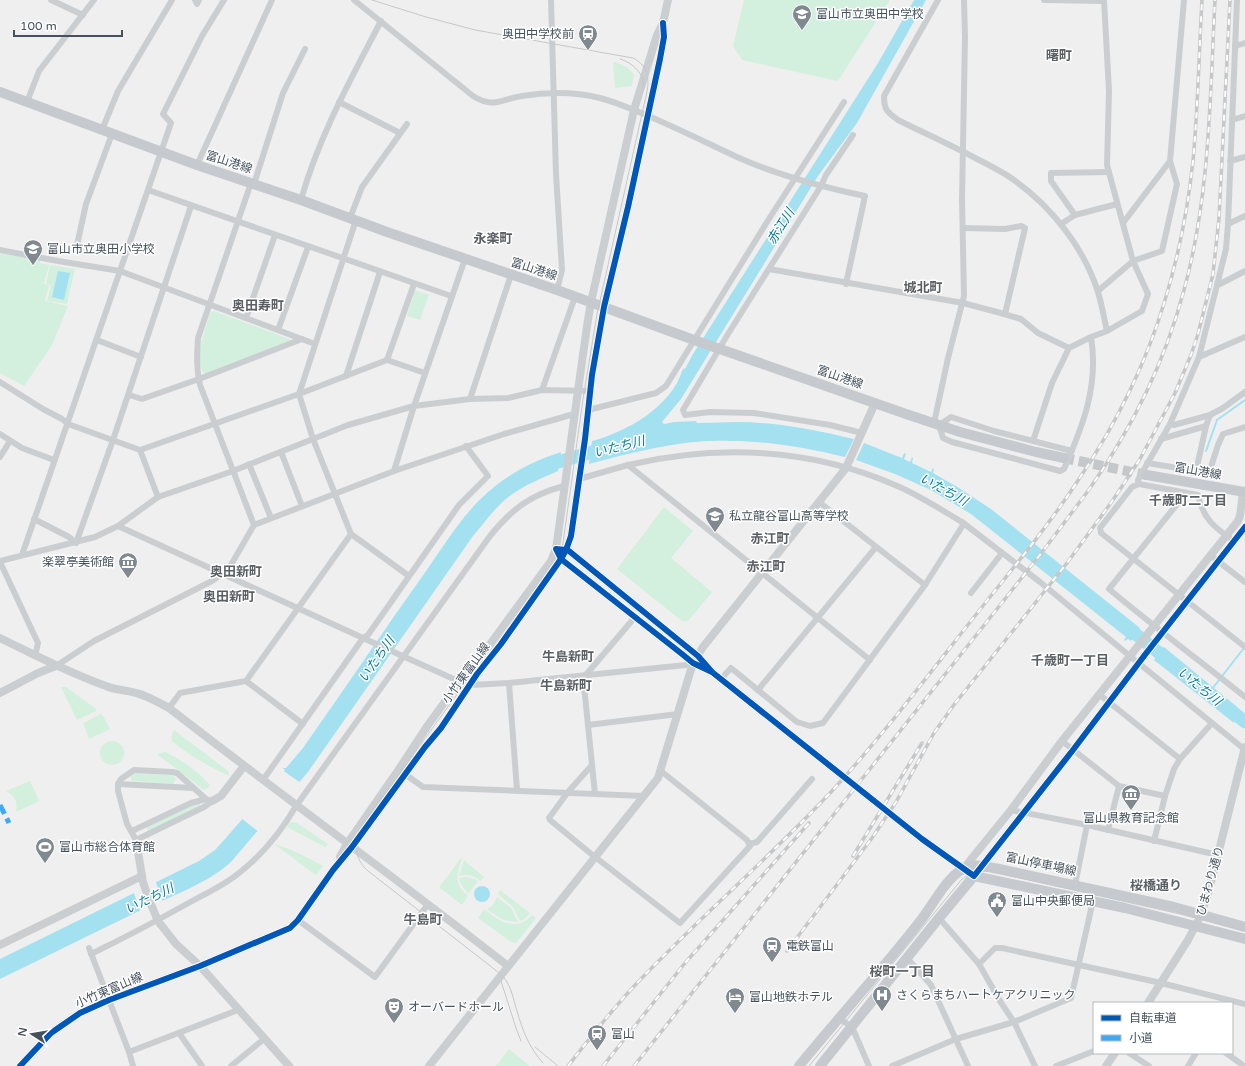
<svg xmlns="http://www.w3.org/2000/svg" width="1245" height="1066" font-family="'Varela Round','Noto Sans JP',sans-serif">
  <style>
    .green { fill: #d2f0dd }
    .water { fill: #a4e1f0 }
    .pier { fill: #f0efef }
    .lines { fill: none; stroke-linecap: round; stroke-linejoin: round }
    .stream { stroke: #a4e1f0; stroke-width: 2 }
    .river { stroke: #a4e1f0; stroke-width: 13 }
    .primary-tunnel { stroke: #c5c8ca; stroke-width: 10; stroke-dasharray: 10 5; stroke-linecap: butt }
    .minor { stroke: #cbced0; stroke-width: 6 }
    .tertiary { stroke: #cbced0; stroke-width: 8 }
    .primary { stroke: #c6cace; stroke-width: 10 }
    .tram { stroke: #c5c7c9; stroke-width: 1 }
    .rail-casing { stroke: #c5c7c9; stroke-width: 3.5 }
    .rail { stroke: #fff; stroke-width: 2; stroke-dasharray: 6; stroke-linecap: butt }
    .quiet { stroke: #3fa9f5; stroke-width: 5; stroke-dasharray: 10 5; stroke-linecap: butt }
    .cycleway-casing { stroke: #fff; stroke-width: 8 }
    .cycleway { stroke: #0057b8; stroke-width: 6 }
    .labels { text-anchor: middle; stroke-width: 3; stroke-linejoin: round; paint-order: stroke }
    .poi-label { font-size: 12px; fill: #45525d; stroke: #fff; text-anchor: start }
    .street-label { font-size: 12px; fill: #45525d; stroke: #fff }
    .neighbourhood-label { font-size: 13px; font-weight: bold; fill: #5a5f64; stroke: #fff }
    .water-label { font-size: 13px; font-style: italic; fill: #067b99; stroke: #fff }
  </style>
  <rect width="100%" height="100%" fill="#f0efef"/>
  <!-- green -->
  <g class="green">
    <polygon points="744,0 890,0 838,81 742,60 733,46"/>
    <path d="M613,62C622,64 629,67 634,75L632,86L615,88Z"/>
    <polygon points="0,253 40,260 40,263 49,265 44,284 49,285 45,301 68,306 52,345 24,386 0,373"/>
    <polygon points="50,265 75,269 67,304 47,301 51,285 46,284"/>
    <polygon points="415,290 429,295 420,320 407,316"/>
    <polygon points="214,311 292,340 205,374 203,373 199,360 201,344 210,313"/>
    <polygon points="664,507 693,531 671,558 712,592 688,621 682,621 617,569"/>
    <polygon points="61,687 66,687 96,709 96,711 77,720"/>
    <polygon points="101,714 103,716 110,729 89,739 83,723"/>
    <path d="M174,730L228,771L229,776C209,766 189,756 172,741L171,737Z"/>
    <circle cx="112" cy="753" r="12"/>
    <path d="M165,752C181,760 199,771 210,786L204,790L157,754Z"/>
    <polygon points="135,773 170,775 174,776 176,779 173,784 132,781 130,776"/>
    <path d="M30,781L39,801L16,812C18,802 15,796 6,791Z"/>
    <polygon points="199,804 202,806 149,831 148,831 146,827 191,805"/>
    <polygon points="293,822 297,823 328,844 325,847 287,827 290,823"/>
    <path d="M274,844C292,849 307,857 323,866L316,875Z"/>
    <path d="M461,858L462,859C456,875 454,884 468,896L462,905L440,888V886Z"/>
    <path d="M464,860L484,877L481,881C474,875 467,874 459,876Z"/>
    <polygon points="466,877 475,879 478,881 468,894 461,884 459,878"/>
    <polygon points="500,890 530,913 526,918 520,921 513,907 498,894"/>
    <polygon points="497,897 511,908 518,922 503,920 487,909 493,905"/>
    <path d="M484,909C499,921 516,933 532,915L536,918L516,943L511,942L478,918Z"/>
    <polygon points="509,1049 530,1066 496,1066"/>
  </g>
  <!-- water -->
  <g class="water">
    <path d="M914,0H926L857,123L818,176L681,399L662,422L664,424L674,422L696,421L697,423C710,423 724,422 737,422C777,422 816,430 854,439L845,457C808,448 769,441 730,441C682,439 635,452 589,464L592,441C626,432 671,407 682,371L684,368L685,369L693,354L878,63Z"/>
    <polygon points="58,271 70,273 64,300 52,297"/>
    <polygon points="864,443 902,458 904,453 906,454 904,459 910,462 912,457 913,458 912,463 931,472 933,468 934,469 933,473 959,488 991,509 1140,628 1131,641 1128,639 1125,641 1124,640 1126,637 971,514 931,490 895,474 856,460"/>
    <path d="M561,452L558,471C542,478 525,485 511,495C496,506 485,522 473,536L308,772L231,862C207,884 167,898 137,912C91,934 46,957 0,979V959L199,861L215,850L225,839L285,770L283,768H286L303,748C344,690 383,631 424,574C445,544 465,510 494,487C514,471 536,460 561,452Z"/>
    <polygon points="1164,647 1237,707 1234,723 1154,660"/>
    <circle cx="482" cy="894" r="8"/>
  </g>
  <!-- pier -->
  <g class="pier">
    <polygon points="282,770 301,783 259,832 241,818"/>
    <polygon points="155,880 163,902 141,912 133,891"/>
  </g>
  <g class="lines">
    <!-- stream -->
    <g class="stream">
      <polyline points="1206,451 1217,420 1245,400"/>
      <polyline points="1212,689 1244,648"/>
    </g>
    <!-- river -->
    <g class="river">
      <polyline points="543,468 558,462 606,448"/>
      <polyline points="1123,624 1173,664"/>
      <polyline points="1223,704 1245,722"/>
    </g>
    <!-- primary-tunnel -->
    <polyline class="primary-tunnel" points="1064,458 1147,475"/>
    <!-- minor -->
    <g class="minor">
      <polyline points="51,0 83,15"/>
      <polyline points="195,0 197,4 199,0"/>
      <path d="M354,0L473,96C494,109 500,99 522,96C547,92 576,92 600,98C616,102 631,109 646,115C677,128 707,143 737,157C777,175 822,187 865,196L846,284"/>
      <polyline points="551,0 556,174 562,270 557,290"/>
      <path d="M938,0L884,96C884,110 887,112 898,120C924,133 951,145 977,159C989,165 1003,172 1014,180C1052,207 1084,248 1098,292C1102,305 1104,318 1107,331"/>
      <polyline points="1044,0 1104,1"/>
      <polyline points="1235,46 1245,43"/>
      <polyline points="27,102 39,71 94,0"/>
      <polyline points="339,102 400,133"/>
      <polyline points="1232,120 1245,116"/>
      <polyline points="102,130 118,91 172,0"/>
      <polyline points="853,135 826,175 821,186 728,334 683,410 685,415 710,412 754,413 830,425 862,433"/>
      <polyline points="1230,161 1245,157"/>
      <polyline points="197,165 272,0"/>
      <path d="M251,183L198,338C197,354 196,369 200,385L254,525"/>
      <polyline points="254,184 283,93 305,49"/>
      <polyline points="148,190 451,296"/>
      <path d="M301,200C319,136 351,79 381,21"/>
      <polyline points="1075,215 1051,181 1051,173 1109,172"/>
      <polyline points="350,218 362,187 407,124"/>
      <polyline points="1123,223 1170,161 1184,0"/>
      <polyline points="1061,224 1075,215 1117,204"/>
      <polyline points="1228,224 1245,216"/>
      <polyline points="963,228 1005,229 1021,226 1025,228 1005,314"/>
      <polyline points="77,245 86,204 112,134"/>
      <polyline points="0,250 58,261 120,271 315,344"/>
      <polyline points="769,269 963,303 997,312 1021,319 1038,333 1069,348"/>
      <polyline points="1218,285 1245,271"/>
      <polyline points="1098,291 1133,261 1162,251 1177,184 1170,161"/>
      <polyline points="246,318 275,235"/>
      <polyline points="278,330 308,247"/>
      <polyline points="97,340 141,357"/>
      <polyline points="1199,357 1245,337"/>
      <polyline points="387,360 414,284"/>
      <polyline points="425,373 387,360 299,394 313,439 348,425 414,406 470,399 508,398 542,390 590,391"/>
      <polyline points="346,376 380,272"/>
      <polyline points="0,382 43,409 62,419 68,424 140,450 299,394 356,220"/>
      <polyline points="542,390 575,297"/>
      <polyline points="129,395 142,399 199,379 302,339"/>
      <polyline points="470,399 511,275"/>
      <polyline points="588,410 656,393 666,386 767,222 844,102"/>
      <polyline points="934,423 948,358 964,296 962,199 965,37 964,0"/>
      <polyline points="1170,424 1174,425 1210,415 1223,408 1245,392"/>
      <polyline points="0,434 22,448 54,460"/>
      <polyline points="1161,439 1206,426"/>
      <polyline points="1033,441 1052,383 1069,348 1091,337 1107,331 1142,311 1148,294 1133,261 1107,165 1109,91 1104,0"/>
      <polyline points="140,450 158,497"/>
      <path d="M1072,451L994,431L951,417L939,425L943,438L952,442L1060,471L1064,469C1083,426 1099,385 1091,337"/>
      <polyline points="281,452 302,506"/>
      <polyline points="0,457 10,441"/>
      <polyline points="1147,463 1209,473 1218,445 1223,434 1245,427"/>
      <polyline points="249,464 271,518"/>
      <path d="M628,465C718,444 810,448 895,485C919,495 940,509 962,522L963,525L925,585L823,723L810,726L797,722L731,668L721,679"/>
      <polyline points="394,471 414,406 465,259"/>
      <polyline points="1196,471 1206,426 1210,415"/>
      <polyline points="579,479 628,465 870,660"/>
      <polyline points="1139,484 1138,480 1170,424 1199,357 1226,249 1228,224 1237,0"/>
      <path d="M1186,493L1109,589C1153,626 1200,661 1245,697"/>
      <polyline points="819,502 925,585"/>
      <polyline points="34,519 69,537 76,543 113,440 191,206"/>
      <polyline points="962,522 1040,582 1125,652 1244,749"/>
      <polyline points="118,526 398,654 456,680 471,685 509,683 686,665 693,663"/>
      <path d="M1234,541C1215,528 1203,519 1198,495L1139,484L1132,487L1100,528L1101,533L1245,647"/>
      <polyline points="22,555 171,123 163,114 202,36 224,0"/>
      <polyline points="1210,555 1245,582"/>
      <polyline points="0,561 95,537 118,526 158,497 233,471 313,439 351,534 409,576"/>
      <polyline points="0,562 38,643 35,656"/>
      <polyline points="971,593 1002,553"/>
      <polyline points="56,666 94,641 212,581 228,570 254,525 394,471 504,434 574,414"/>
      <polyline points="583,676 595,794"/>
      <polyline points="585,676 635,617"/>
      <polyline points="246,681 303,724"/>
      <polyline points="509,683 517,790"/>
      <polyline points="758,690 876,547"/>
      <polyline points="1100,695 1180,759"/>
      <polyline points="169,708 180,693 246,681 351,534"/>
      <polyline points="588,725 678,714"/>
      <polyline points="1062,741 1119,786 1165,796"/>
      <polyline points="592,765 568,792 549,818 550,820 590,853 680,923 750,846 747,840 661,771"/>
      <polygon points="134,770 172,772 177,773 206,799 212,801 204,807 136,840 127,824 118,791 118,784 121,779"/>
      <polyline points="402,772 423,787 644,796"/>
      <polyline points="263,780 363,638 368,635 459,505 488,476 466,446"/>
      <polyline points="118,784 193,788"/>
      <polyline points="1011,810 1087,825 1218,855"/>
      <polyline points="1108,830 1119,786"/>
      <polyline points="132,831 191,803 206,799"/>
      <polyline points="1154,841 1165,796 1174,769 1180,759 1212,723"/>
      <polyline points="749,844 757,842 812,779"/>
      <polyline points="1075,885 1087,825"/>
      <polyline points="939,918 979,964 1000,1001 1014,1022 1035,1066"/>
      <polyline points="298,920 375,977 428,904"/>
      <polyline points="89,948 129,1052 133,1066"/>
      <path d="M91,954C126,937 160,919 194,900C209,892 226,884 239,873C262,855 281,832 296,806L490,536C512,509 530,495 564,486"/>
      <polyline points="907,958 931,985 968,1066"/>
      <polyline points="979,964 995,948 1002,948 1161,983 1245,1004"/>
      <polyline points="840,1019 852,1027 869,1066"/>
      <polyline points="179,1033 202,1066"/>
      <polyline points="129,1052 238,1010"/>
      <polyline points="1129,1053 1149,1066"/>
      <polyline points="1226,1053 1244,1066"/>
      <polyline points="231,1066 264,1039"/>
      <polyline points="892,1066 956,1039 1014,1022 1071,998 1093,901"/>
      <polyline points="1056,1066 1094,1051"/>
      <polyline points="1188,1066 1196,1053"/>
    </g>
    <!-- tertiary -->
    <g class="tertiary">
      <path d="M0,638C35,655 69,673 106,686C115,690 126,690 136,693C148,696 158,702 169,708C281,795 396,878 508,966"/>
      <polyline points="712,672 698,656 569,551 566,550 556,549 561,559 682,654 693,663 712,672 922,839 974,876 1073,750 1144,656 1245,527"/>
      <polyline points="0,693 38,673 56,666"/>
      <polyline points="212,801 221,796 244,766"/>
      <polyline points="136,840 143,882 148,897 158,921 176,944 200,966 289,1066"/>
      <polyline points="340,857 347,844 399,769 428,725 452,692 469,673 551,561 556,549 587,326 591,302 634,110 657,35 663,23 668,0"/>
      <polyline points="964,868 1011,810 1062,741 1238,521 1240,516 1243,492"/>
      <polyline points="0,945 142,876"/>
      <polyline points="1148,1003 1188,940 1199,919 1208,894 1245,747"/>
      <polyline points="20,1066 51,1033 80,1013 109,1000 200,966 290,928 298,920 333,870 352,847 425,747 441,728 477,674 501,644 561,559 566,550 571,536 585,439 592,375 604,307 628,207 660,59 664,37 663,23"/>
      <polyline points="429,1066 658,778 693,663 703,647 846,468 875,403"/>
      <polyline points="1106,1066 1115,1053"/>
    </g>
    <!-- primary -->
    <g class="primary">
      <polyline points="0,92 197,165 301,200 387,232 557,290 694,340 909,415 960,432 1036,452 1064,458"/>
      <polyline points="1147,475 1245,492"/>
      <path d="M799,1066C839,1017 882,970 921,920C933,905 946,878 963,869C975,862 987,867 999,869L1174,907L1245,927"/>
      <polyline points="820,1066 939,918 974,876 1125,908 1245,939"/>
    </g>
    <!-- tram -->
    <g class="tram">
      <path d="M372,0L426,17L475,30L633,58C649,66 650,80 646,96L597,314L583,399L563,543L559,556L555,563L498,642L484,657C453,700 422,742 392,785C383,797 362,822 358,835C353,849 358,862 368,871L489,965C495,970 503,975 507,982C512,990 514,1002 517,1011C523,1032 529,1047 543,1063"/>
      <path d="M620,59C633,63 644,73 644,87"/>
      <polyline points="501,981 516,1028 521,1041"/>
      <polyline points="535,1047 558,1066"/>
      <path d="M809,1066L962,879C974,870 984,870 998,873L1180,914L1245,931"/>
    </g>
    <!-- rail casing -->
    <g class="rail-casing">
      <g id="rail">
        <polyline points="853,856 922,743"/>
        <polyline points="787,951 872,838 896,802 934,733 953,706 1067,563 1113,500 1140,459 1175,393 1191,355 1198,334 1213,274 1219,218 1230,0"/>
        <path d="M568,1066C590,1038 613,1008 638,982C700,917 769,858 831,792C889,729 940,659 994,592C1023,556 1053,519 1079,479C1116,424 1146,364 1165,300C1179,254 1188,208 1193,161C1198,108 1199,53 1202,0"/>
        <polyline points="603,1066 685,963 809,823"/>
        <path d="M634,1066L1043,551C1058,531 1073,511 1088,491C1131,430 1165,362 1184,290C1210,196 1210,97 1215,0"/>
      </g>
    </g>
    <!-- rail -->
    <use href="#rail" class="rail"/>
    <!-- quiet -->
    <polyline class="quiet" points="0,805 9,823"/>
    <!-- cycleway casing -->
    <g class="cycleway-casing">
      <g id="cycleway">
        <polyline points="712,672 698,656 569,551 566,550 556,549 561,559 682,654 693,663 712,672 922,839 974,876 1073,750 1144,656 1245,527"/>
        <polyline points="20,1066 51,1033 80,1013 109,1000 200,966 290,928 298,920 333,870 352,847 425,747 441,728 477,674 501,644 561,559 566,550 571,536 585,439 592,375 604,307 628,207 660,59 664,37 663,23"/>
      </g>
    </g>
    <!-- cycleway -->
    <use href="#cycleway" class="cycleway"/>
  </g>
  <!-- icons -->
  <defs>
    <g id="school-pin" transform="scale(1)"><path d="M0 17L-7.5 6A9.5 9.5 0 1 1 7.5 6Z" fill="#818990" stroke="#fff"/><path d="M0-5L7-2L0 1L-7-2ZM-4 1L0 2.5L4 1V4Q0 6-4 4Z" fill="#fff"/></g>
    <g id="station-pin" transform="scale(1)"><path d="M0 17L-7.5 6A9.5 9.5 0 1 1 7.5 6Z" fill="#818990" stroke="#fff"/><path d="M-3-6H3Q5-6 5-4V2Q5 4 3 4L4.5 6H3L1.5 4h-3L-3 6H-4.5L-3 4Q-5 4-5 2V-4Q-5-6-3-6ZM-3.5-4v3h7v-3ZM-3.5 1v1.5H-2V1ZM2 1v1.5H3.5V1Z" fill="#fff"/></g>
    <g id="museum-pin" transform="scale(1)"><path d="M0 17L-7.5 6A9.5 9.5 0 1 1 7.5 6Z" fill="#818990" stroke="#fff"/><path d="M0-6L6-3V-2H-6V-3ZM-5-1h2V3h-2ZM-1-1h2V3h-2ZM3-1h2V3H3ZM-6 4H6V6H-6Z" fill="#fff"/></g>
    <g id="stadium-pin" transform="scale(1)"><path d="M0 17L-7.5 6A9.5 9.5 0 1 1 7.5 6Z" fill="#818990" stroke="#fff"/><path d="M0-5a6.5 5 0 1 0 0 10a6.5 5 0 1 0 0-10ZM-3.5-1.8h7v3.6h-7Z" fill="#fff"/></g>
    <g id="civic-pin" transform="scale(1)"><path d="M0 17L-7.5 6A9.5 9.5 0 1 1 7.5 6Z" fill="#818990" stroke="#fff"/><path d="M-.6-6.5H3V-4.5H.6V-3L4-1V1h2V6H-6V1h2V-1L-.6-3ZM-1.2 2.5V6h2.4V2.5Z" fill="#fff"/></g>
    <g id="hospital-pin" transform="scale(1)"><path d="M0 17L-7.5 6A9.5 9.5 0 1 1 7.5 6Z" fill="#818990" stroke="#fff"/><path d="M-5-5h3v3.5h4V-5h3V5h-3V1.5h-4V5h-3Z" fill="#fff"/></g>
    <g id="hotel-pin" transform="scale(1)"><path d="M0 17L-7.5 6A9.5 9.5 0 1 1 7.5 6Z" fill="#818990" stroke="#fff"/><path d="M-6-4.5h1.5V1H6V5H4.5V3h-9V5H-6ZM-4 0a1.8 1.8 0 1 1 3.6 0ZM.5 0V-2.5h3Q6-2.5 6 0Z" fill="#fff"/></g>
    <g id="theatre-pin" transform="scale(1)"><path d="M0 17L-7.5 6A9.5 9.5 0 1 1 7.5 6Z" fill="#818990" stroke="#fff"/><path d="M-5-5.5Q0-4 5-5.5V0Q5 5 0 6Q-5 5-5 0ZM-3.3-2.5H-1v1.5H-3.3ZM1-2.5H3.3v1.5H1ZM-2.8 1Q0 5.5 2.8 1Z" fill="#fff"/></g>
  </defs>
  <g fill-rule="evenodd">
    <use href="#school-pin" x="802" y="14"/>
    <use href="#station-pin" x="588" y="34"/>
    <use href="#school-pin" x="33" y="249"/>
    <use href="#school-pin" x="715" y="516"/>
    <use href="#museum-pin" x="128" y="562"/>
    <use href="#museum-pin" x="1131" y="794"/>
    <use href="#stadium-pin" x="45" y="847"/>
    <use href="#civic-pin" x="997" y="901"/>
    <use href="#station-pin" x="772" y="946"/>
    <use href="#hospital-pin" x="882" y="995"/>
    <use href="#hotel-pin" x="735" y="997"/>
    <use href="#theatre-pin" x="394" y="1007"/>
    <use href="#station-pin" x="597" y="1034"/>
  </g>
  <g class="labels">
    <!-- poi labels -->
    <g class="poi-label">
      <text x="816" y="18">富山市立奥田中学校</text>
      <text x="574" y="38" text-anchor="end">奥田中学校前</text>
      <text x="47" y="253">富山市立奥田小学校</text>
      <text x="729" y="520">私立龍谷富山高等学校</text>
      <text x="114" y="566" text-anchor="end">楽翠亭美術館</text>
      <text x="1131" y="822" text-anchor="middle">富山県教育記念館</text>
      <text x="59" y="851">富山市総合体育館</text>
      <text x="1011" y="905">富山中央郵便局</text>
      <text x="786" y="950">電鉄富山</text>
      <text x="896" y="999">さくらまちハートケアクリニック</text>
      <text x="749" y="1001">富山地鉄ホテル</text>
      <text x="408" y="1011">オーバードホール</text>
      <text x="611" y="1038">富山</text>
    </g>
    <!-- street labels -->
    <g class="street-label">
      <text transform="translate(229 162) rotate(18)" y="4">富山港線</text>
      <text transform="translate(534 269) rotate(18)" y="4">富山港線</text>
      <text transform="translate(840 377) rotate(19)" y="4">富山港線</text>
      <text transform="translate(1198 471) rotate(10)" y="4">富山港線</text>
      <text transform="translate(466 673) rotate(-54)" y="4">小竹東富山線</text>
      <text transform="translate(1041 864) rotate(12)" y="4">富山停車場線</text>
      <text transform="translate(1210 881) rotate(-74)" y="4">ひまわり通り</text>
      <text transform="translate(109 990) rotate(-23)" y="4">小竹東富山線</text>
    </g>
    <!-- neighbourhood labels -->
    <g class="neighbourhood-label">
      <text x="1059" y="60">曙町</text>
      <text x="493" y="243">永楽町</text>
      <text x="923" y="292">城北町</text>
      <text x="258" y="310">奥田寿町</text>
      <text x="1188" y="505">千歳町二丁目</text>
      <text x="770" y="543">赤江町</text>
      <text x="766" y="571">赤江町</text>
      <text x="236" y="576">奥田新町</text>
      <text x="229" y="601">奥田新町</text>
      <text x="568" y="661">牛島新町</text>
      <text x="1070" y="665">千歳町一丁目</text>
      <text x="566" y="690">牛島新町</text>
      <text x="1156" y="890">桜橋通り</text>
      <text x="423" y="924">牛島町</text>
      <text x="902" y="976">桜町一丁目</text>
    </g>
    <!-- water labels -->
    <g class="water-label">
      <text transform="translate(780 226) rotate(-58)" y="5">赤江川</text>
      <text transform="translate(619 446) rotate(-14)" y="5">いたち川</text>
      <text transform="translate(944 489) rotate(29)" y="5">いたち川</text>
      <text transform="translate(376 659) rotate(-55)" y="5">いたち川</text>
      <text transform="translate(1200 686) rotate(39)" y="5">いたち川</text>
      <text transform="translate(149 898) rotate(-26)" y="5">いたち川</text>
    </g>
  </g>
  <!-- legend -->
  <rect x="1093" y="1002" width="140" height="52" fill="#ffffff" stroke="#b5babe"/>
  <rect x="1101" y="1015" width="20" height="6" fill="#0057b8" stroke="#b5babe"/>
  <text x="1129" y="1022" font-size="12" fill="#45525d">自転車道</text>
  <rect x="1101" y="1035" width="20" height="6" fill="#3fa9f5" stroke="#b5babe"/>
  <text x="1129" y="1042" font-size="12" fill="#45525d">小道</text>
  <!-- north arrow -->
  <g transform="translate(32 1034) rotate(282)" stroke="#ffffff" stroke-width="3" paint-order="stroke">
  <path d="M0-3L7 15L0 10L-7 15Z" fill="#45525d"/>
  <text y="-6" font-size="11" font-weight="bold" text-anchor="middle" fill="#45525d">N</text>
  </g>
  <!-- scale -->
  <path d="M14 30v6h108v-6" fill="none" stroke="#45525d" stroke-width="2"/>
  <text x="20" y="30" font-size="12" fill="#45525d" stroke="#ffffff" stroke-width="3" paint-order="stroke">100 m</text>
</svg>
